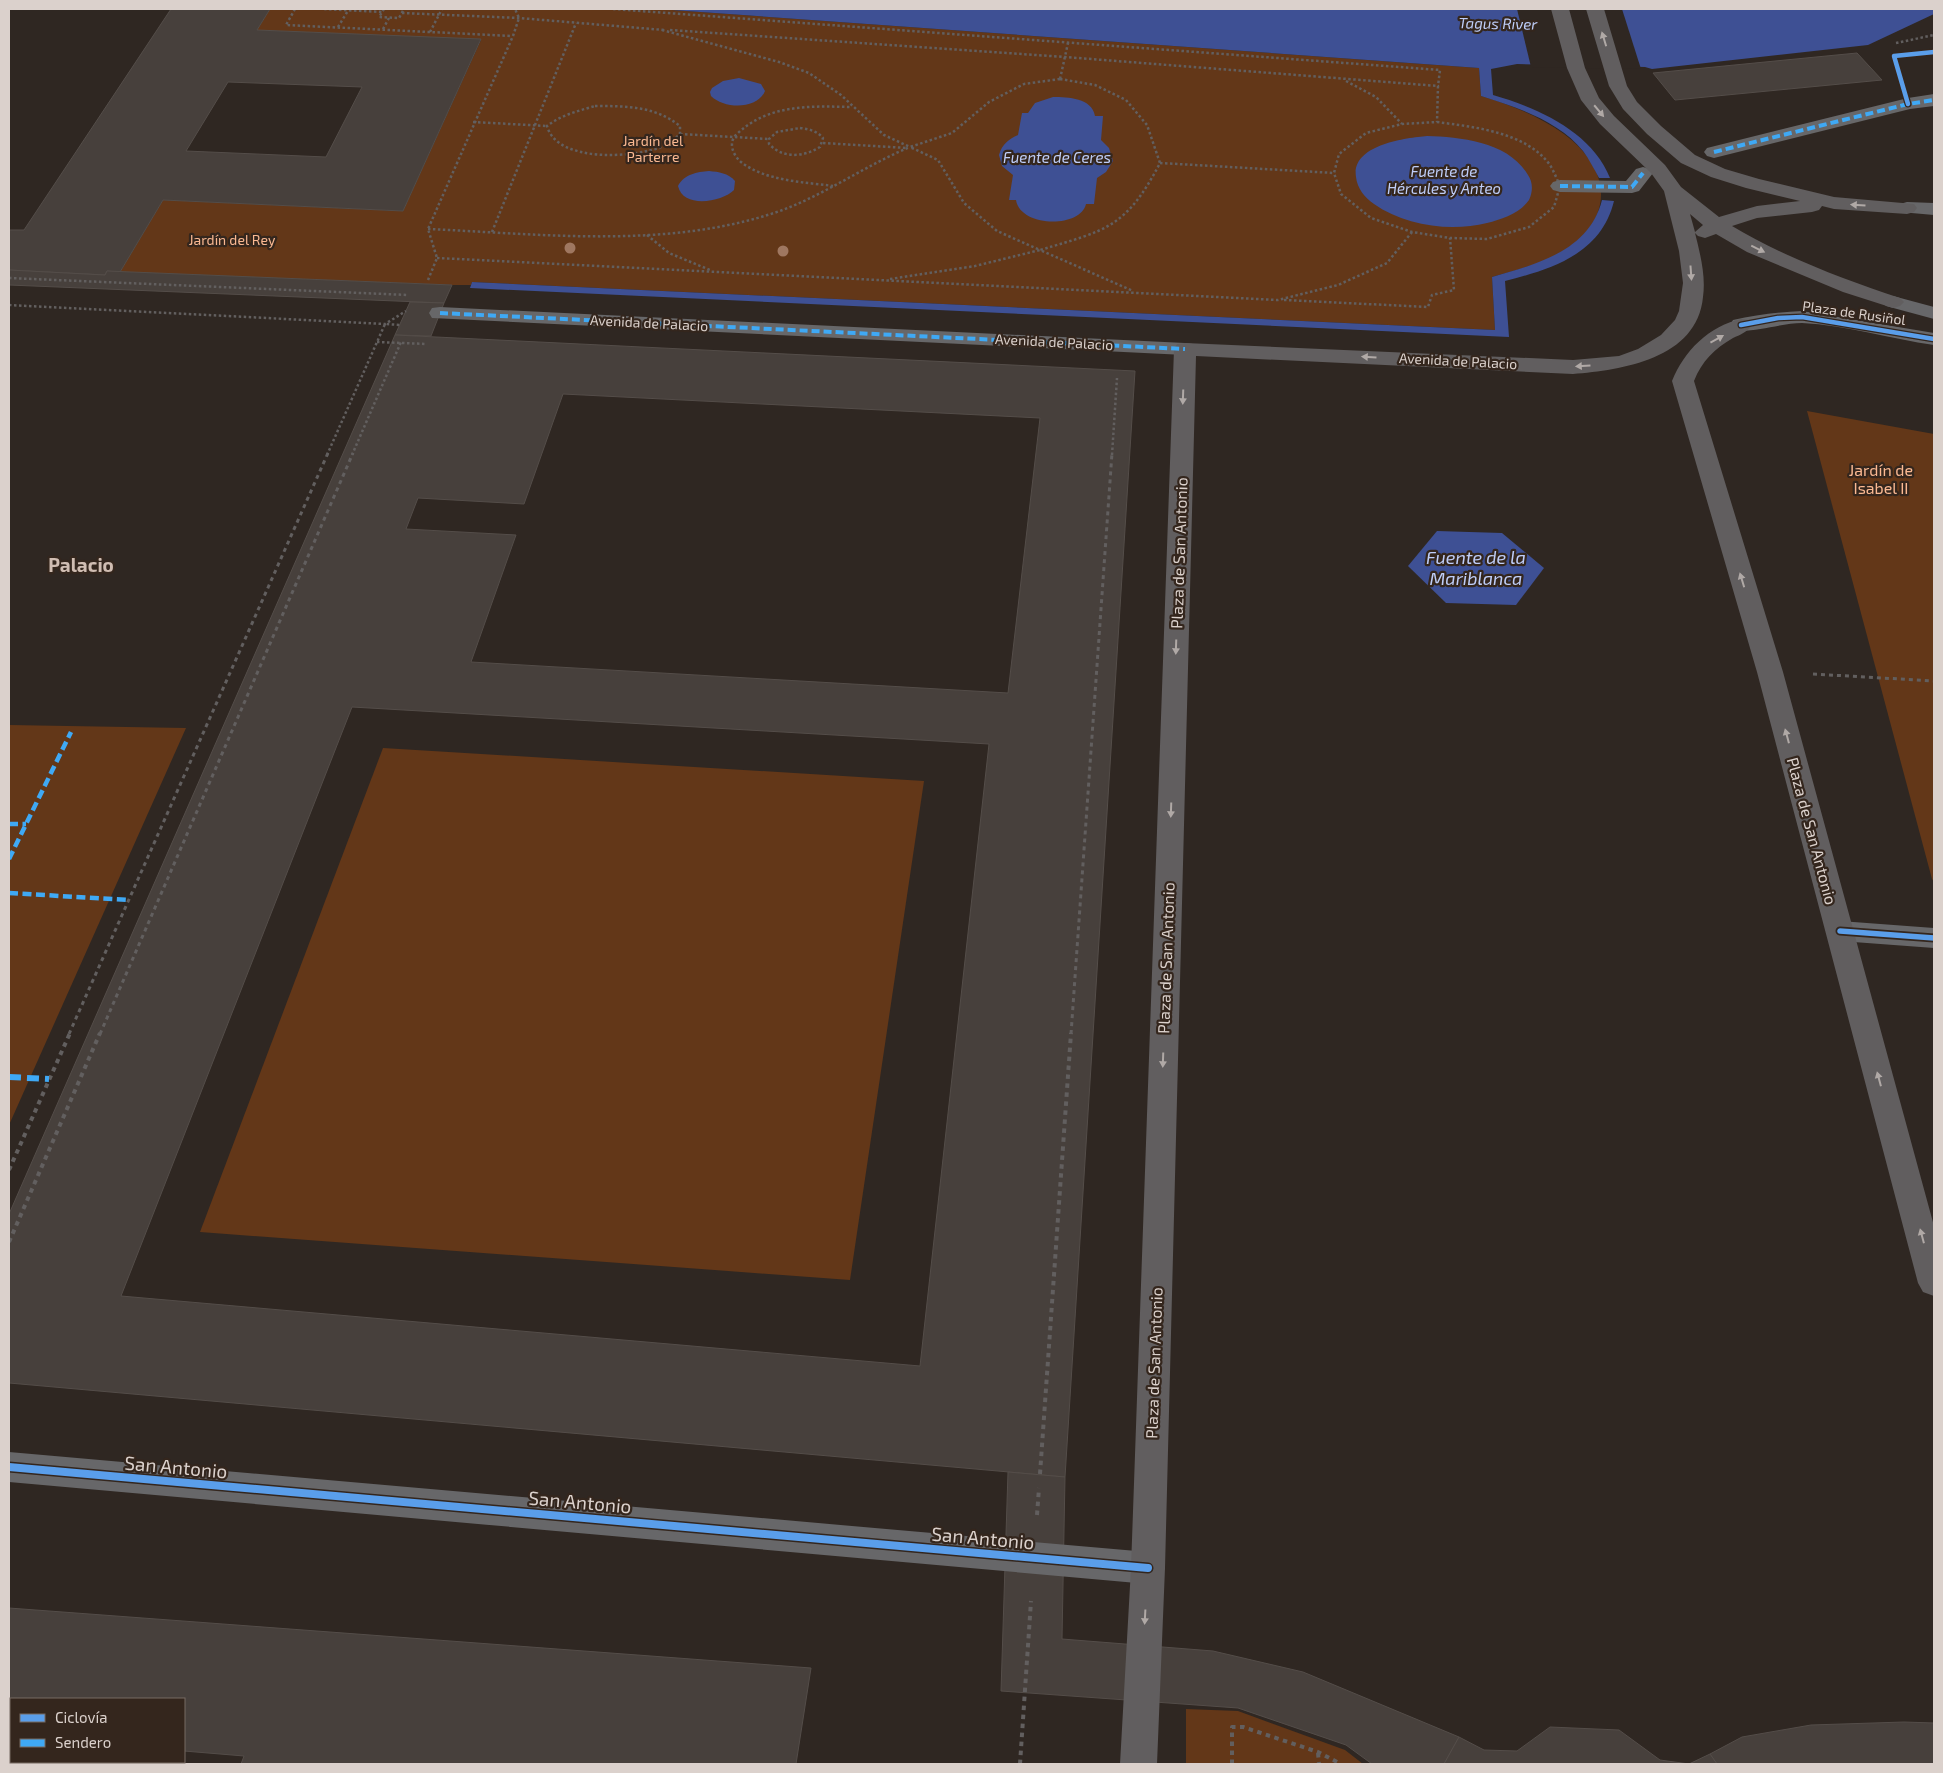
<svg xmlns="http://www.w3.org/2000/svg" width="1943" height="1773" font-family="'Exo 2',sans-serif">
  <style>
    .green { fill: #633718 }
    .water { fill: #3e5094 }
    .pier { fill: #2f2722 }
    .building { fill: #47403c; stroke: #544d49; fill-rule: evenodd }
    .lines { fill: none; stroke-linecap: round; stroke-linejoin: round }
    .path-far2 { stroke: #625f5f; stroke-width: 2.5; stroke-dasharray: 2.5 2.5; stroke-linecap: butt }
    .path-far1 { stroke: #625f5f; stroke-width: 3; stroke-dasharray: 4 4; stroke-linecap: butt }
    .path { stroke: #625f5f; stroke-width: 4; stroke-dasharray: 4.5 4.5; stroke-linecap: butt }
    .street { fill: #676769; fill-rule: evenodd }
    .secondary { fill: #615e5f; fill-rule: evenodd }
    .quiet-far2 { stroke: #3fa9f5; stroke-width: 4; stroke-dasharray: 8 4; stroke-linecap: butt }
    .quiet-far1 { stroke: #3fa9f5; stroke-width: 4.5; stroke-dasharray: 9 4.5; stroke-linecap: butt }
    .quiet { stroke: #3fa9f5; stroke-width: 6; stroke-dasharray: 12 6; stroke-linecap: butt }
    .cycleway-far2-casing { stroke: #34261d; stroke-width: 7 }
    .cycleway-far1-casing { stroke: #34261d; stroke-width: 9 }
    .cycleway-casing { stroke: #34261d; stroke-width: 11 }
    .cycleway-far2 { stroke: #5a9eea; stroke-width: 4.5 }
    .cycleway-far1 { stroke: #5a9eea; stroke-width: 5.5 }
    .cycleway { stroke: #5a9eea; stroke-width: 8 }
    .tree { fill: #9f7760 }
    .oneway { fill: #b0a9a6 }
    .labels { text-anchor: middle; stroke-width: 4.5; stroke-linejoin: round; paint-order: stroke }
    .far-park-label { font-size: 14px; fill: #fbb992; stroke: #34261d }
    .far-street-label { font-size: 14px; fill: #dbd1cc; stroke: #34261d }
    .far-water-label { font-size: 15px; font-style: italic; fill: #bfcef9; stroke: #34261d }
    .park-label { font-size: 16px; fill: #fbb992; stroke: #34261d }
    .street-label { font-size: 16px; fill: #dbd1cc; stroke: #34261d }
    .water-label { font-size: 18px; font-style: italic; fill: #bfcef9; stroke: #34261d }
    .quarter-label { font-size: 19px; font-weight: bold; fill: #d0bdb2; stroke: #34261d }
    .near-street-label { font-size: 19px; fill: #dbd1cc; stroke: #34261d }
  </style>
  <rect width="100%" height="100%" fill="#2f2722"/>
  <!-- green -->
  <g class="green">
    <path d="M270,9H658L1479,68L1481,96C1511,105 1539,116 1564,134C1613,170 1615,221 1560,253C1540,265 1515,270 1492,277L1495,330L472,282L471,285H452L120,272L163,200L403,211L481,40L257,30Z"/>
    <polygon points="1807,411 1934,434 1934,882 1932,879"/>
    <polygon points="9,725 186,728 9,1125"/>
    <polygon points="383,748 924,781 850,1280 200,1232"/>
    <polygon points="1186,1709 1238,1711 1345,1750 1363,1764 1186,1764"/>
  </g>
  <!-- water -->
  <g class="water">
    <path d="M658,9H1934V14L1868,45L1652,69L1645,67L1517,64L1491,69L1493,95C1538,108 1592,132 1610,178H1599C1594,169 1589,159 1583,151C1559,121 1516,107 1481,96L1479,68Z"/>
    <path d="M739,78L761,84L765,91C757,110 724,109 711,96L710,92L712,88L723,81Z"/>
    <path d="M1053,97C1068,97 1092,98 1095,116H1103L1101,140L1109,148L1113,161L1106,172L1097,178L1094,204H1086C1080,229 1020,227 1016,200H1009L1013,175L1002,166L999,155C1002,144 1009,139 1018,135L1022,113H1028L1035,103Z"/>
    <path d="M1427,136C1461,137 1509,142 1528,175C1533,182 1533,192 1529,200C1519,214 1502,219 1487,223C1451,232 1405,226 1374,204C1365,198 1357,188 1356,177C1351,145 1405,138 1427,136Z"/>
    <path d="M709,171C719,172 728,173 735,181L734,190C722,202 683,209 678,186C684,174 697,172 709,171Z"/>
    <path d="M1602,200L1614,201C1601,254 1552,269 1505,281L1509,337L470,288L472,282L1495,330L1492,277C1537,264 1589,251 1602,200Z"/>
    <polygon points="1437,531 1502,533 1544,568 1516,605 1446,603 1408,566"/>
  </g>
  <!-- pier -->
  <polygon class="pier" points="1517,9 1622,9 1641,69 1531,67"/>
  <!-- building -->
  <g class="building">
    <path d="M171,9H270L257,30L481,39L403,211L163,200L120,272L107,271L105,275L9,270V230H24ZM228,82L362,87L326,157L186,151Z"/>
    <polygon points="1857,53 1882,80 1675,100 1653,73"/>
    <polygon points="9,270 105,275 107,271 452,285 444,303 9,285"/>
    <polygon points="410,302 444,303 431,336 395,335"/>
    <path d="M395,335L1135,371L1065,1477L9,1383V1214ZM563,394L1040,418L1008,693L471,662L516,535L406,529L418,498L524,504ZM352,707L989,744L920,1366L121,1296Z"/>
    <polygon points="1008,1472 1065,1477 1062,1639 1213,1651 1303,1672 1459,1737 1444,1764 1372,1764 1346,1745 1238,1708 1001,1691"/>
    <polygon points="9,1608 811,1668 796,1764 241,1764 244,1756 184,1751 184,1699 11,1699 11,1737 9,1736"/>
    <polygon points="1904,1722 1934,1723 1934,1764 1717,1764 1710,1754 1742,1737 1811,1725"/>
    <polygon points="1550,1727 1619,1730 1660,1760 1689,1764 1710,1754 1717,1764 1444,1764 1459,1737 1484,1750 1517,1751"/>
  </g>
  <g class="lines">
    <!-- path-far2 -->
    <g class="path-far2">
      <polyline points="295,9 286,25 512,36"/>
      <polyline points="324,9 382,12"/>
      <polyline points="384,9 379,17 399,18 404,9"/>
      <polyline points="613,9 1440,70 1438,86"/>
      <polyline points="402,13 519,18 664,30"/>
      <polyline points="338,27 349,9"/>
      <polyline points="383,29 389,18"/>
      <polyline points="662,30 779,62 809,73 841,95 884,135 910,147"/>
      <polyline points="670,30 1065,57 1438,86 1437,122"/>
      <polyline points="430,32 442,9"/>
      <polyline points="1896,43 1934,35"/>
      <polyline points="1060,79 1068,43"/>
      <path d="M1060,79L1095,85L1126,100L1147,125L1160,163C1126,228 1107,230 1040,250L997,231L964,203L938,160L910,147L952,133L989,102L1024,84Z"/>
      <polyline points="1346,81 1376,97 1402,124"/>
      <path d="M595,106C626,106 655,106 680,126V134C674,139 669,144 661,147C633,158 557,163 547,126C561,115 578,111 595,106Z"/>
      <polyline points="473,122 547,126"/>
      <path d="M1437,122C1474,127 1526,132 1550,165C1554,172 1557,179 1560,186L1554,207L1529,227L1487,239L1450,238L1412,232L1371,218L1341,194L1334,173L1339,154L1366,133L1402,124Z"/>
      <path d="M800,128C809,129 817,131 823,138L820,147C804,157 783,159 769,144V139L777,132Z"/>
      <polyline points="680,134 769,139"/>
      <polyline points="823,143 907,148"/>
      <polyline points="1160,163 1334,173"/>
      <path d="M833,186C804,182 765,181 741,162C733,155 728,143 736,135C767,104 810,106 851,107"/>
      <path d="M428,229C542,234 664,249 774,213C822,197 864,166 910,147"/>
      <polyline points="492,232 576,23"/>
      <polyline points="647,235 669,253 710,270"/>
      <polyline points="437,258 1278,300 1338,285 1387,263 1412,232"/>
      <polyline points="9,278 408,295"/>
      <polyline points="890,279 975,266 1040,250 1133,291"/>
      <polyline points="428,280 437,258 428,229 513,36 519,18 515,9"/>
      <polyline points="1284,300 1428,307 1432,295 1454,290 1450,238"/>
      <polyline points="9,305 385,324 406,311"/>
      <polyline points="377,342 427,344"/>
      <polyline points="327,455 385,324 400,325"/>
      <polyline points="352,455 401,342"/>
      <polyline points="1112,455 1117,378"/>
    </g>
    <!-- path-far1 -->
    <g class="path-far1">
      <polyline points="1813,674 1934,681"/>
      <polyline points="69,1034 328,453"/>
      <polyline points="100,1034 353,453"/>
      <polyline points="1071,1034 1112,453"/>
    </g>
    <!-- path -->
    <g class="path">
      <polyline points="9,1170 70,1033"/>
      <polyline points="9,1242 100,1033"/>
      <polyline points="1040,1474 1071,1033"/>
      <polyline points="1037,1515 1039,1488"/>
      <polyline points="1318,1753 1319,1764"/>
      <polyline points="1020,1764 1031,1601"/>
      <polyline points="1232,1764 1232,1727 1243,1727 1318,1752 1341,1764"/>
    </g>
    <!-- street -->
    <g class="street">
      <polygon points="1934,94 1934,106 1910,109 1714,158 1707,156 1704,152 1707,148 1908,98"/>
      <polygon points="1643,167 1650,169 1653,173 1639,191 1632,193 1560,192 1553,190 1550,186 1553,182 1560,180 1626,181 1636,169"/>
      <polygon points="1907,202 1934,203 1934,215 1900,212 1897,208 1900,204"/>
      <polygon points="1893,296 1934,307 1934,319 1886,306 1882,302 1886,298"/>
      <polygon points="440,307 1185,343 1193,344 1196,349 1193,354 1185,355 432,318 429,313 432,308"/>
      <path d="M1802,311L1934,333V345C1891,339 1846,325 1802,323C1781,323 1751,334 1733,330L1730,325L1733,320C1756,315 1779,312 1802,311Z"/>
      <polygon points="1840,921 1934,928 1934,948 1840,941 1830,938 1826,931 1830,924"/>
      <polygon points="9,1452 1148,1552 1160,1557 1165,1568 1160,1579 1148,1584 9,1482"/>
    </g>
    <!-- secondary -->
    <g class="secondary">
      <path d="M1551,9H1569L1585,68L1599,98L1614,116L1665,165L1681,187L1719,217L1757,206L1800,201L1746,188L1711,177L1681,163L1647,134L1623,109L1609,86L1586,9H1604L1627,86L1637,102L1661,126L1695,155L1725,169L1759,179L1834,197L1914,204L1917,208L1914,212L1907,214L1834,209L1822,206L1819,210L1812,212L1757,218L1732,226C1784,257 1843,279 1900,298L1904,302L1900,306L1893,308L1843,292L1747,252L1716,234L1705,238L1698,236L1695,233C1700,253 1706,276 1703,297C1697,359 1622,370 1573,374L1196,356L1165,1568L1157,1764H1120L1131,1568L1174,349L1177,344L1185,343L1573,360L1619,356L1638,349L1661,335L1675,320L1679,311L1683,283L1679,251L1664,191L1651,173L1600,124L1581,100L1567,68ZM1690,214L1703,225L1695,232Z"/>
      <path d="M1741,319L1749,320L1752,325C1747,332 1740,335 1733,338C1714,349 1702,361 1694,381L1783,672L1934,1226V1296L1923,1292L1918,1283L1757,672L1672,381C1684,351 1709,326 1741,319Z"/>
    </g>
    <!-- quiet-far2 -->
    <g class="quiet-far2">
      <polyline points="1714,152 1908,104 1934,100"/>
      <polyline points="1560,186 1632,187 1643,173"/>
      <polyline points="440,313 1185,349"/>
    </g>
    <!-- quiet-far1 -->
    <g class="quiet-far1">
      <polyline points="9,824 26,824"/>
      <polyline points="9,859 71,732"/>
      <polyline points="9,893 129,900"/>
    </g>
    <!-- quiet -->
    <polyline class="quiet" points="9,1077 49,1079"/>
    <!-- cycleway-far2 casing -->
    <g class="cycleway-far2-casing">
      <g id="cycleway-far2">
        <polyline points="1908,104 1894,56 1934,52"/>
        <polyline points="1741,325 1778,318 1802,317 1934,339"/>
      </g>
    </g>
    <!-- cycleway-far1 casing -->
    <g class="cycleway-far1-casing">
      <polyline id="cycleway-far1" points="1840,931 1934,938"/>
    </g>
    <!-- cycleway casing -->
    <g class="cycleway-casing">
      <polyline id="cycleway" points="9,1467 1148,1568"/>
    </g>
    <!-- cycleway-far2 -->
    <use href="#cycleway-far2" class="cycleway-far2"/>
    <!-- cycleway-far1 -->
    <use href="#cycleway-far1" class="cycleway-far1"/>
    <!-- cycleway -->
    <use href="#cycleway" class="cycleway"/>
  </g>
  <!-- trees -->
  <g class="tree">
    <circle cx="570" cy="248" r="5.5"/>
    <circle cx="783" cy="251" r="5.5"/>
  </g>
  <!-- one-way arrows -->
  <defs><path id="oneway-solid" d="M-6-.8H1V-3.2L6.5 0L1 3.2V.8H-6Z" transform="scale(1.25)"/></defs>
  <g class="oneway">
    <use href="#oneway-solid" transform="translate(1604 39) rotate(-107)"/>
    <use href="#oneway-solid" transform="translate(1599 111) rotate(50)"/>
    <use href="#oneway-solid" transform="translate(1858 205) rotate(-177)"/>
    <use href="#oneway-solid" transform="translate(1758 249) rotate(26)"/>
    <use href="#oneway-solid" transform="translate(1691 273) rotate(86)"/>
    <use href="#oneway-solid" transform="translate(1717 339) rotate(-29)"/>
    <use href="#oneway-solid" transform="translate(1369 357) rotate(-177)"/>
    <use href="#oneway-solid" transform="translate(1583 366) rotate(177)"/>
    <use href="#oneway-solid" transform="translate(1183 397) rotate(92)"/>
    <use href="#oneway-solid" transform="translate(1742 580) rotate(-107)"/>
    <use href="#oneway-solid" transform="translate(1176 647) rotate(92)"/>
    <use href="#oneway-solid" transform="translate(1787 736) rotate(-105)"/>
    <use href="#oneway-solid" transform="translate(1171 810) rotate(92)"/>
    <use href="#oneway-solid" transform="translate(1163 1060) rotate(92)"/>
    <use href="#oneway-solid" transform="translate(1879 1079) rotate(-105)"/>
    <use href="#oneway-solid" transform="translate(1922 1236) rotate(-105)"/>
    <use href="#oneway-solid" transform="translate(1145 1617) rotate(93)"/>
  </g>
  <g class="labels">
    <!-- far-park labels -->
    <g class="far-park-label">
      <text x="653" y="146">Jardín del<tspan x="653" dy="16">Parterre</tspan></text>
      <text x="232" y="245">Jardín del Rey</text>
    </g>
    <!-- far-street labels -->
    <g class="far-street-label">
      <text transform="translate(1854 313) rotate(8)" y="5">Plaza de Rusiñol</text>
      <text transform="translate(649 323) rotate(3)" y="5">Avenida de Palacio</text>
      <text transform="translate(1054 342) rotate(3)" y="5">Avenida de Palacio</text>
      <text transform="translate(1458 361) rotate(3)" y="5">Avenida de Palacio</text>
    </g>
    <!-- far-water labels -->
    <g class="far-water-label">
      <text transform="translate(1498 24) rotate(1)" y="5">Tagus River</text>
      <text x="1057" y="163">Fuente de Ceres</text>
      <text x="1444" y="177">Fuente de<tspan x="1444" dy="17">Hércules y Anteo</tspan></text>
    </g>
    <!-- park labels -->
    <g class="park-label">
      <text x="1881" y="476">Jardín de<tspan x="1881" dy="18">Isabel II</tspan></text>
    </g>
    <!-- street labels -->
    <g class="street-label">
      <text transform="translate(1179 553) rotate(-88)" y="6">Plaza de San Antonio</text>
      <text transform="translate(1812 831) rotate(75)" y="6">Plaza de San Antonio</text>
      <text transform="translate(1166 958) rotate(-88)" y="6">Plaza de San Antonio</text>
      <text transform="translate(1154 1363) rotate(-88)" y="6">Plaza de San Antonio</text>
    </g>
    <!-- water labels -->
    <g class="water-label">
      <text x="1476" y="564">Fuente de la<tspan x="1476" dy="21">Mariblanca</tspan></text>
    </g>
    <!-- quarter labels -->
    <g class="quarter-label">
      <text x="81" y="572">Palacio</text>
    </g>
    <!-- near-street labels -->
    <g class="near-street-label">
      <text transform="translate(176 1467) rotate(5)" y="7">San Antonio</text>
      <text transform="translate(580 1502) rotate(5)" y="7">San Antonio</text>
      <text transform="translate(983 1538) rotate(5)" y="7">San Antonio</text>
    </g>
  </g>
  <!-- border -->
  <rect width="1943" height="1773" fill="none" stroke="#dbd1cc" stroke-width="20"/>
  <!-- legend -->
  <rect x="10" y="1698" width="175" height="65" fill="#34261d" stroke="#776a63"/>
  <rect x="20" y="1714" width="25" height="8" fill="#5a9eea" stroke="#776a63"/>
  <text x="55" y="1723" font-size="15" fill="#dbd1cc">Ciclovía</text>
  <rect x="20" y="1739" width="25" height="8" fill="#3fa9f5" stroke="#776a63"/>
  <text x="55" y="1748" font-size="15" fill="#dbd1cc">Sendero</text>
</svg>
